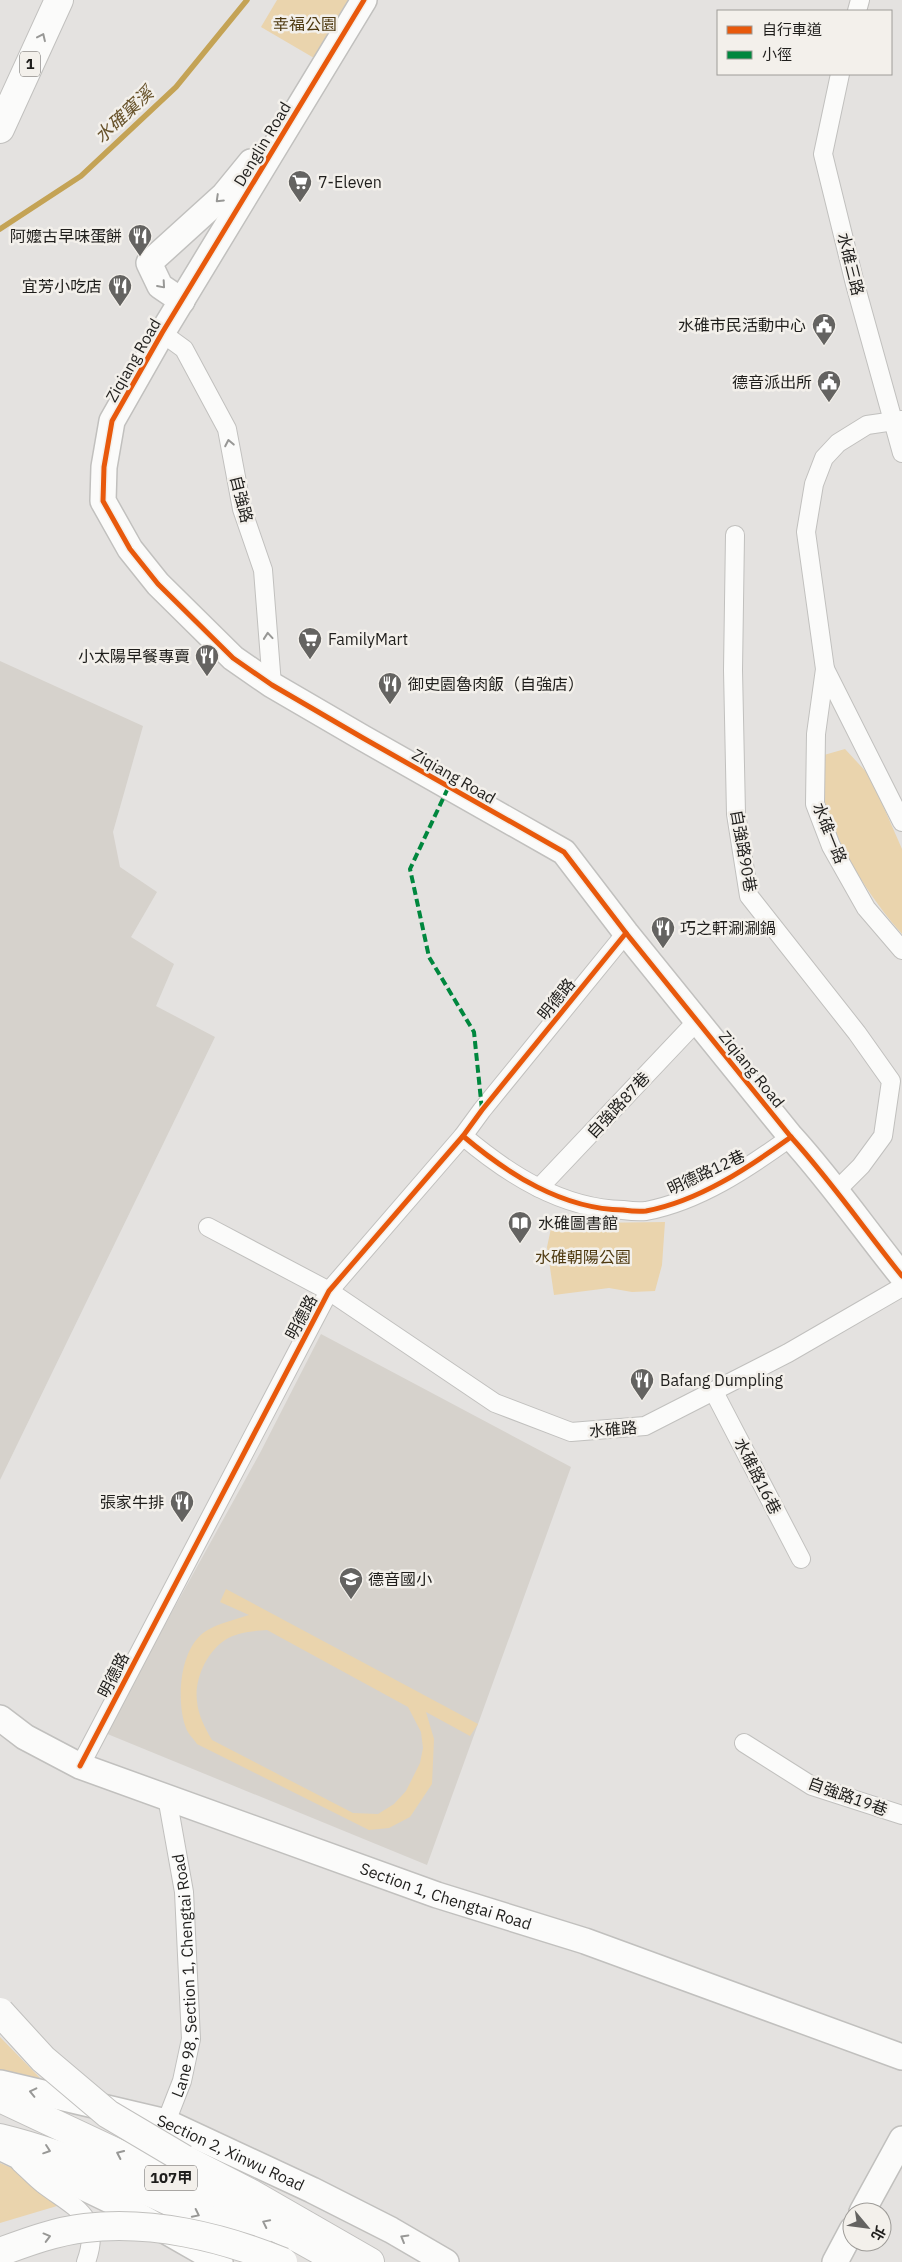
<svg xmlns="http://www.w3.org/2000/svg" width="902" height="2262" font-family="'IBM Plex Sans','Noto Sans TC',sans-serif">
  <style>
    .built { fill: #d6d2cc }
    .green { fill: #ead4ad; fill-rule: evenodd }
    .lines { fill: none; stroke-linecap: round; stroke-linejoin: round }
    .stream { stroke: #c4a355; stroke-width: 5.5 }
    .street-casing { stroke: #c1c0be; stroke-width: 20 }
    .secondary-casing { stroke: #c1c0be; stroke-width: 28 }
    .primary-casing { stroke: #c1c0be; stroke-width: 30 }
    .highway-casing { stroke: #c1c0be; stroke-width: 30 }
    .street { stroke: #fbfbfa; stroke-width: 18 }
    .secondary { stroke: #fbfbfa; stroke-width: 25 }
    .primary { stroke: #fbfbfa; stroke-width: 28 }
    .highway { stroke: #fbfbfa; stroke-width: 28 }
    .highway-bridge-casing { stroke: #c1c0be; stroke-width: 30; stroke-linecap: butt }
    .highway-bridge { stroke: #fbfbfa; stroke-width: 28 }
    .quiet { stroke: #00873e; stroke-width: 4; stroke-dasharray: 8 4; stroke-linecap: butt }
    .cycleway-casing { stroke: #f3f0eb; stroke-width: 8 }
    .cycleway { stroke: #e8590c; stroke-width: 5 }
    .oneway { stroke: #989896 }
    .labels { text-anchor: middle; stroke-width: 5; stroke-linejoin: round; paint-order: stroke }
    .shield { fill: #f3f0eb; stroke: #5f5d5a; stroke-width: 1 }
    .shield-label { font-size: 15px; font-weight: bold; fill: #1f1e1c }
    .park-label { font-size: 16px; fill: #4f3a11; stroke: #f3f0eb }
    .street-label { font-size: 16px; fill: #1f1e1c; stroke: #f3f0eb }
    .poi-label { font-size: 16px; fill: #1f1e1c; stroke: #f3f0eb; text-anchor: start }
    .water-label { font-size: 18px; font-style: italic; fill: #68532b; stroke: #f3f0eb }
  </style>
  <rect width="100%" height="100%" fill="#e4e2e0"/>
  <!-- built -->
  <g class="built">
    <polygon points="0,661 143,726 113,832 120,867 157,892 131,937 174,964 156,1006 215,1037 0,1480"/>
    <polygon points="321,1334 571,1467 427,1865 105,1733 260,1453"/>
  </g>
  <!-- green -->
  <g class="green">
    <polygon points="277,0 348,0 314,58 261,27"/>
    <path d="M845,749L870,776L902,849V934C870,898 834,843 823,795C820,782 819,769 817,757Z"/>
    <polygon points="569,1215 590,1223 665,1222 662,1265 655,1291 632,1292 609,1288 554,1295 547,1247 553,1219"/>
    <path d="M226,1589L478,1724L470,1736L426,1712L434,1739L432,1784L410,1817L389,1828L369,1830L197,1744C194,1739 188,1734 186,1728C176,1702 179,1648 206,1631C219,1623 234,1620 249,1615L220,1602ZM267,1630L408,1707L421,1732L423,1748L420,1763L406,1791L394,1804L378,1814L353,1813L212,1740C205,1728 198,1715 197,1701C194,1679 207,1652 225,1640C237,1632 253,1631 267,1630Z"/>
    <polygon points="0,2037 44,2082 0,2070"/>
    <polygon points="0,2163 92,2201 57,2206 0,2223"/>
  </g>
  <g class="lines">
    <!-- stream -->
    <polyline class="stream" points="0,229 81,176 176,87 247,0"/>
    <!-- street casing -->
    <g class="street-casing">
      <g id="street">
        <polyline points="857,11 860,0"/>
        <polyline points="840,74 823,154 855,284 902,453"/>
        <polyline points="162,333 184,349 227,429 242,509 263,570 272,685"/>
        <polyline points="902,420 867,425 838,443 824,458 814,484 806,532 825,669 816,734 815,804 831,846 866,908 902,950"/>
        <polyline points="735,535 733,670 736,814 749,896 857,1033 891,1081 883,1136 861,1166 835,1192"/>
        <polyline points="825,669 902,822"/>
        <path d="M463,1136C508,1174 562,1209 623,1210C630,1211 638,1212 646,1211C699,1201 748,1168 791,1137"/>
        <polyline points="539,1188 697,1021"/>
        <polyline points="208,1227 329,1291 495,1403 571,1432 645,1426 788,1353 902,1287"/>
        <polyline points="714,1392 801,1559"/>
        <polyline points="744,1743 812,1786 902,1815"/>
        <polyline points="80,1766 329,1291 463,1136 482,1110 626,933"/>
        <path id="s1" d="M166,2122L182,2081L191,2039L184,1892L167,1797"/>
        <path d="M20,2163C28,2170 35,2178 43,2184C73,2207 103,2216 86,2262"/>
      </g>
    </g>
    <!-- secondary casing -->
    <g class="secondary-casing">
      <g id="secondary">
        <path d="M364,0L162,333L112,421L104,467L103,501L130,549L158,584L233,658L272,685L363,738L564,852L626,933L791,1137C831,1181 865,1230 902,1276"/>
        <polyline points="182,301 160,286 149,263 224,195 251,162"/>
        <path id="s2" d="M0,1718L25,1737L80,1766L437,1895L585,1941L902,2057"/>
        <path id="s3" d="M0,2083L166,2122L312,2190L391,2230L446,2262"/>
        <polyline points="0,2147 122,2206 220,2262"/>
        <polyline points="862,2212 902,2139"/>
        <polyline points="835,2262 852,2230"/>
      </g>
    </g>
    <!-- primary casing -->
    <g class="primary-casing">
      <g id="primary">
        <polyline points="0,2098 298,2238 341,2262"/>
        <path d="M0,2138C90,2160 173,2203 257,2243"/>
      </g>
    </g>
    <!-- highway casing -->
    <g class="highway-casing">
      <g id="highway">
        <polyline points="0,129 59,0"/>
        <polyline points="184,2159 250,2193 370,2262"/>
      </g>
    </g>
    <!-- street -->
    <use href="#street" class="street"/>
    <!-- secondary -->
    <use href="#secondary" class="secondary"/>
    <!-- primary -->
    <use href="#primary" class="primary"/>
    <!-- highway -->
    <use href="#highway" class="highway"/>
    <!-- highway-bridge casing -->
    <g class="highway-bridge-casing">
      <g id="highway-bridge">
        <polyline points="0,2012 43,2059 108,2114 184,2159"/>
        <path d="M0,2252C27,2242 57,2231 85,2228C151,2220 222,2237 283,2262"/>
      </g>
    </g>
    <!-- highway-bridge -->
    <use href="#highway-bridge" class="highway-bridge"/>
    <!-- quiet -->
    <polyline class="quiet" points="448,788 410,869 429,957 474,1032 482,1110"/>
    <!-- cycleway casing -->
    <g class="cycleway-casing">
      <g id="cycleway">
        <path d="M364,0L162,333L112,421L104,467L103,501L130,549L158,584L233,658L272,685L363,738L564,852L626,933L791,1137C831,1181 865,1230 902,1276"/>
        <path d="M463,1136C508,1174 562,1209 623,1210C630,1211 638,1212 646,1211C699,1201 748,1168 791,1137"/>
        <polyline points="80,1766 329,1291 463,1136 482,1110 626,933"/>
      </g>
    </g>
    <!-- cycleway -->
    <use href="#cycleway" class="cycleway"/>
  </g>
  <!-- one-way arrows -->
  <defs><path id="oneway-chevron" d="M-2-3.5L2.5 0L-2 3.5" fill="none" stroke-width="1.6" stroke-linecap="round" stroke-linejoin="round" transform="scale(1.25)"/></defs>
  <g class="oneway">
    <use href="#oneway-chevron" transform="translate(42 37) rotate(-65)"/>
    <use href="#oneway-chevron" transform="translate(219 199) rotate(136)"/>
    <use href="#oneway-chevron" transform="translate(162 285) rotate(49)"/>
    <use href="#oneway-chevron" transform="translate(229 443) rotate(-101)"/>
    <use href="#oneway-chevron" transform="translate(268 636) rotate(-95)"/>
    <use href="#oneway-chevron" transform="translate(33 2092) rotate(-167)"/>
    <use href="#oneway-chevron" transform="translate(47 2150) rotate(19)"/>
    <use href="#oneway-chevron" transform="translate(120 2154) rotate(-155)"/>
    <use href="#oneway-chevron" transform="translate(196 2214) rotate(26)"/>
    <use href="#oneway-chevron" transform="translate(266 2223) rotate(-154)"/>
    <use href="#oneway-chevron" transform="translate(47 2237) rotate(-15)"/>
    <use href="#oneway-chevron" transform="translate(404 2238) rotate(-150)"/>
  </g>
  <!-- icons -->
  <defs>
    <g id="supermarket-pin" transform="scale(1.25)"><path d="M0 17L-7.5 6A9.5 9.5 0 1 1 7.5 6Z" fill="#646361" stroke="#f3f0eb"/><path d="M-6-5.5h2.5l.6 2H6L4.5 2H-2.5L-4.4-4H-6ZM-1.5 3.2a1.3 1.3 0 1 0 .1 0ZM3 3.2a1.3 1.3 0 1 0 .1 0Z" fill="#fff"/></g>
    <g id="restaurant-pin" transform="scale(1.25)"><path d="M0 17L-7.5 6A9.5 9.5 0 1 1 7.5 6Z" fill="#646361" stroke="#f3f0eb"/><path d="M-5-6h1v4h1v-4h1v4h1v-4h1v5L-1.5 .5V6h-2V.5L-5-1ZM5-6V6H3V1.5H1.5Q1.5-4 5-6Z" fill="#fff"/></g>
    <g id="civic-pin" transform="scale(1.25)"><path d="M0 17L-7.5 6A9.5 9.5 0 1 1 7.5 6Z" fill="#646361" stroke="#f3f0eb"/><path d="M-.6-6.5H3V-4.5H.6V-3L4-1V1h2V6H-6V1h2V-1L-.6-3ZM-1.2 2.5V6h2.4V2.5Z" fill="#fff"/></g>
    <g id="library-pin" transform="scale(1.25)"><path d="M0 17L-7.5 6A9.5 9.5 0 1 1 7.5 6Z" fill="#646361" stroke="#f3f0eb"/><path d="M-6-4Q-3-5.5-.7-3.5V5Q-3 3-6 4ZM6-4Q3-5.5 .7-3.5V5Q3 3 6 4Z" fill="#fff"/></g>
    <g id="school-pin" transform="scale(1.25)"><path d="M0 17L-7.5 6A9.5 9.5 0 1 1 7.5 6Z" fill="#646361" stroke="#f3f0eb"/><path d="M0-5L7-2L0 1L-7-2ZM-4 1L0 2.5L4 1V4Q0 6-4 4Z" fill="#fff"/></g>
  </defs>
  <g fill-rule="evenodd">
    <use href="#supermarket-pin" x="300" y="182"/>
    <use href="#restaurant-pin" x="140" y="236"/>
    <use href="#restaurant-pin" x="120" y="286"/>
    <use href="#civic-pin" x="824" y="325"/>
    <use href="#civic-pin" x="829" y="382"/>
    <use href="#supermarket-pin" x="310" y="639"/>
    <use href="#restaurant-pin" x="207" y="656"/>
    <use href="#restaurant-pin" x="390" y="684"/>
    <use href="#restaurant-pin" x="663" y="928"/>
    <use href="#library-pin" x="520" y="1223"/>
    <use href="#restaurant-pin" x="642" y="1380"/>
    <use href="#restaurant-pin" x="182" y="1502"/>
    <use href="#school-pin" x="351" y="1579"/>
  </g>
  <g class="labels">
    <!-- shield labels -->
    <g class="shield">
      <rect x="20" y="51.5" width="20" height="25" rx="4"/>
      <rect x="145" y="2165.5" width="52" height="25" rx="4"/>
    </g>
    <g class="shield-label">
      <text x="30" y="69">1</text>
      <text x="171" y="2183">107甲</text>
    </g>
    <!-- park labels -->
    <g class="park-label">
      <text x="305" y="30">幸福公園</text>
      <text x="583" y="1263">水碓朝陽公園</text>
    </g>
    <!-- street labels -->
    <g class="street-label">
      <text transform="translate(262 144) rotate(-59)" y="6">Denglin Road</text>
      <text transform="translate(851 264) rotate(76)" y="6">水碓三路</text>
      <text transform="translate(133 360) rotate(-60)" y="6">Ziqiang Road</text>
      <text transform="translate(242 499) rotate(76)" y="6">自強路</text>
      <text transform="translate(454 776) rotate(30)" y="6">Ziqiang Road</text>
      <text transform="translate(830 833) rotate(68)" y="6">水碓一路</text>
      <text transform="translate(744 851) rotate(80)" y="6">自強路90巷</text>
      <text transform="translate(556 999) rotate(-51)" y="6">明德路</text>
      <text transform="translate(752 1069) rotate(51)" y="6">Ziqiang Road</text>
      <text transform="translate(618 1105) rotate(-47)" y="6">自強路87巷</text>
      <text transform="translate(706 1172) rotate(-25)" y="6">明德路12巷</text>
      <text transform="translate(301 1317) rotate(-62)" y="6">明德路</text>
      <text transform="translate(613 1429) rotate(-5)" y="6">水碓路</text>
      <text transform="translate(758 1476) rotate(63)" y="6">水碓路16巷</text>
      <text transform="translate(113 1675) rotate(-63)" y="6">明德路</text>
      <text transform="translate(848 1796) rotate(20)" y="6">自強路19巷</text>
      <text dy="6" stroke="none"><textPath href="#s2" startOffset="482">Section 1, Chengtai Road</textPath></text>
      <text dy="6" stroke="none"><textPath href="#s1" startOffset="150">Lane 98, Section 1, Chengtai Road</textPath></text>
      <text dy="6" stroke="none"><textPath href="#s3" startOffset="242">Section 2, Xinwu Road</textPath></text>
    </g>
    <!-- poi labels -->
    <g class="poi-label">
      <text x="318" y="188">7-Eleven</text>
      <text x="122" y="242" text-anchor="end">阿嬤古早味蛋餅</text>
      <text x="102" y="292" text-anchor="end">宜芳小吃店</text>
      <text x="806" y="331" text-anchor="end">水碓市民活動中心</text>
      <text x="812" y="388" text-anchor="end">德音派出所</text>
      <text x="328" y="645">FamilyMart</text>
      <text x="190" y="662" text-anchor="end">小太陽早餐專賣</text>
      <text x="408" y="690">御史園魯肉飯（自強店）</text>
      <text x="680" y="934">巧之軒涮涮鍋</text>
      <text x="538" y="1229">水碓圖書館</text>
      <text x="660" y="1386">Bafang Dumpling</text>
      <text x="164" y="1508" text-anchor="end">張家牛排</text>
      <text x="368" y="1585">德音國小</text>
    </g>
    <!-- water labels -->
    <g class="water-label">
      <text transform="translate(124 115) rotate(-43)" y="6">水確窠溪</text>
    </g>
  </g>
  <!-- legend -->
  <rect x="717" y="10" width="175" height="65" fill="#f3f0eb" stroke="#9e9c98"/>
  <rect x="727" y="26" width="25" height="8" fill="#e8590c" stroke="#9e9c98"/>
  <text x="762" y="35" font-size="15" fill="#1f1e1c">自行車道</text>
  <rect x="727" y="51" width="25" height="8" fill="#00873e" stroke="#9e9c98"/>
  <text x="762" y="60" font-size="15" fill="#1f1e1c">小徑</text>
  <!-- north arrow -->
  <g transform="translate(867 2227) rotate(119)"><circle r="24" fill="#f3f0eb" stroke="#9e9c98"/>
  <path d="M0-4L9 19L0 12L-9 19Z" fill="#646361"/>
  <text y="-8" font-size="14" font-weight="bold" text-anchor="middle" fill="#1f1e1c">北</text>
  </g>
</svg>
